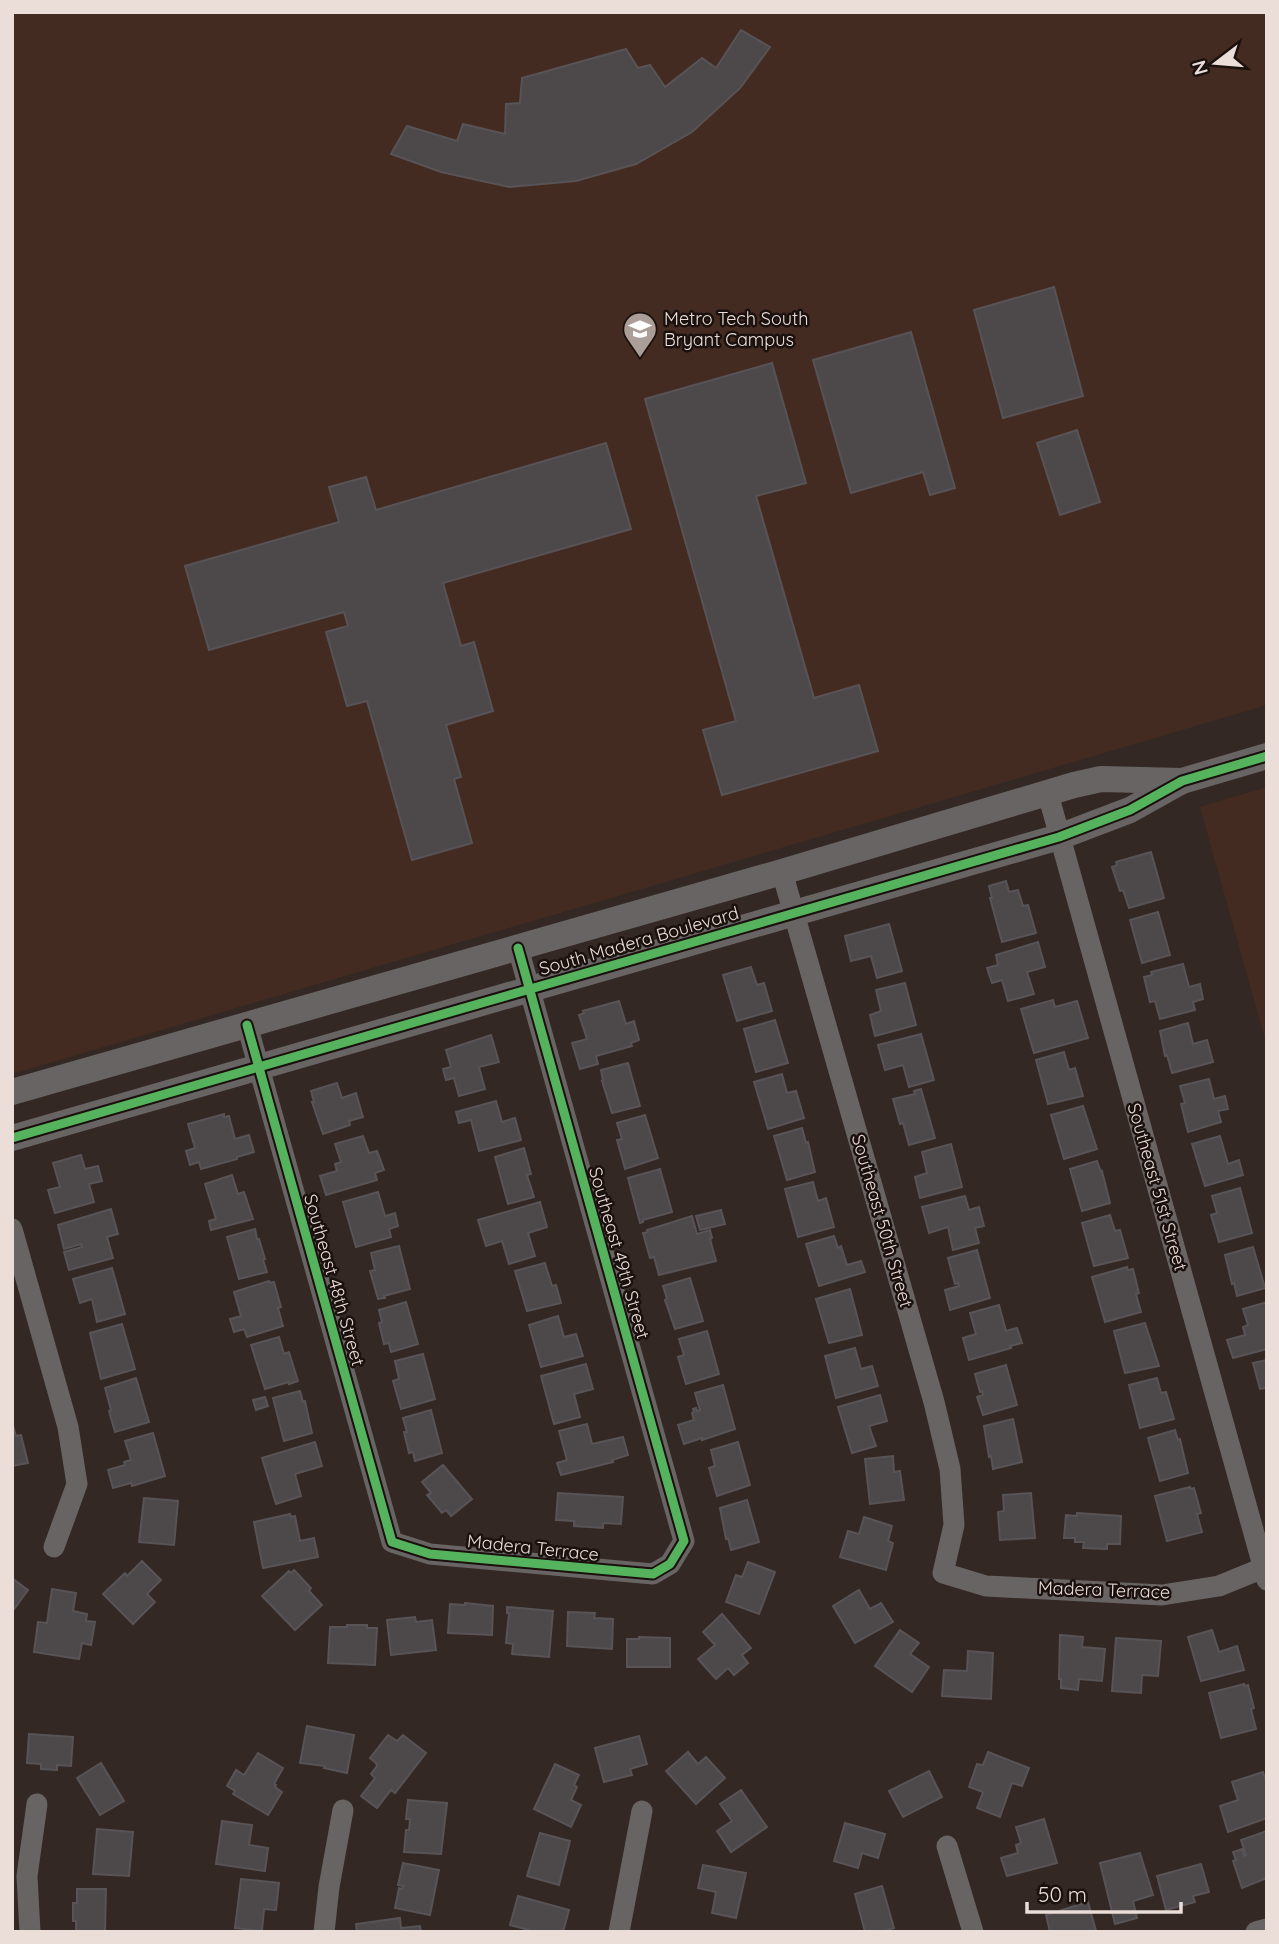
<svg xmlns="http://www.w3.org/2000/svg" width="1279" height="1944" font-family="Quicksand,sans-serif">
  <style>
    .built { fill: #442b21 }
    .building { fill: #4d484a; stroke: #585356; stroke-width: 2 }
    .lines { fill: none; stroke-linecap: round; stroke-linejoin: round }
    .minor { stroke: #696464; stroke-width: 21 }
    .tertiary { stroke: #696464; stroke-width: 26 }
    .cycleway-casing { stroke: #1a100d; stroke-width: 13 }
    .cycleway { stroke: #56b35d; stroke-width: 9 }
    .labels { text-anchor: middle; stroke-width: 5; stroke-linejoin: round; paint-order: stroke }
    .poi-label { font-size: 18px; fill: #ebddd8; stroke: #1a100d; text-anchor: start }
    .street-label { font-size: 18px; fill: #ebddd8; stroke: #1a100d }
  </style>
  <rect width="100%" height="100%" fill="#332823"/>
  <!-- built -->
  <g class="built">
    <polygon points="12,12 1267,12 1267,705 12,1074"/>
    <polygon points="1267,787 1267,1046 1200,807"/>
  </g>
  <!-- building -->
  <g class="building">
    <polygon points="741,30 770,47 740,88 692,132 636,164 576,181 509,187 441,172 391,154 407,126 457,141 463,124 505,134 506,104 520,103 522,78 626,49 638,68 650,65 665,87 702,58 716,68"/>
    <polygon points="1054,287 1083,396 1003,418 974,310"/>
    <polygon points="911,332 955,488 930,495 923,472 851,493 813,360"/>
    <polygon points="772,363 806,483 756,496 814,698 859,685 878,751 722,795 703,730 736,721 645,399"/>
    <polygon points="1077,430 1100,502 1060,515 1037,443"/>
    <polygon points="606,443 631,529 443,583 461,646 474,642 493,711 446,725 461,777 454,779 472,843 412,860 367,701 347,706 326,632 348,626 344,612 209,650 185,566 339,522 329,487 366,477 376,510"/>
    <polygon points="1151,852 1164,898 1129,908 1123,890 1120,891 1112,867 1117,865 1116,862"/>
    <polygon points="1006,881 1009,892 1018,890 1023,906 1028,905 1036,933 1002,942 990,898 992,898 989,886"/>
    <polygon points="1158,912 1170,955 1142,963 1130,920"/>
    <polygon points="889,924 902,971 877,978 871,956 851,961 845,936"/>
    <polygon points="1038,942 1045,967 1027,972 1034,994 1008,1001 1002,980 992,983 987,968 998,965 996,955"/>
    <polygon points="1183,964 1189,987 1200,984 1203,999 1193,1002 1195,1010 1160,1019 1155,1001 1150,1002 1144,977 1152,975 1151,972"/>
    <polygon points="751,967 757,985 764,983 772,1011 737,1021 723,975"/>
    <polygon points="905,983 916,1025 875,1036 870,1015 881,1011 876,990"/>
    <polygon points="1053,1000 1055,1007 1077,1001 1088,1038 1034,1053 1021,1009"/>
    <polygon points="619,1001 626,1024 634,1021 639,1040 631,1043 632,1046 596,1056 598,1064 580,1069 572,1043 587,1039 579,1015 584,1013 583,1011"/>
    <polygon points="775,1020 788,1063 756,1072 744,1029"/>
    <polygon points="1188,1023 1193,1044 1207,1040 1213,1062 1172,1073 1167,1055 1165,1056 1160,1031"/>
    <polygon points="921,1034 934,1080 909,1087 903,1065 885,1070 878,1045"/>
    <polygon points="491,1035 499,1062 479,1067 485,1089 459,1096 454,1078 446,1080 443,1069 451,1067 446,1050"/>
    <polygon points="1064,1052 1069,1070 1075,1068 1083,1096 1048,1104 1036,1060"/>
    <polygon points="628,1063 640,1106 612,1113 602,1081 603,1081 601,1070"/>
    <polygon points="782,1074 787,1093 796,1091 804,1118 768,1129 754,1082"/>
    <polygon points="1209,1079 1214,1099 1225,1096 1228,1109 1218,1111 1221,1122 1188,1132 1181,1104 1185,1103 1180,1086"/>
    <polygon points="337,1083 342,1098 356,1093 363,1117 349,1121 350,1125 323,1134 312,1102 314,1102 311,1091"/>
    <polygon points="921,1089 935,1138 909,1145 903,1123 900,1124 893,1099 915,1094 914,1091"/>
    <polygon points="496,1101 502,1122 515,1118 521,1140 479,1151 471,1120 459,1123 456,1112"/>
    <polygon points="1083,1106 1097,1149 1064,1159 1051,1115"/>
    <polygon points="224,1114 224,1117 229,1116 235,1139 249,1135 254,1152 237,1157 237,1159 201,1169 199,1162 190,1165 186,1151 195,1148 188,1124"/>
    <polygon points="645,1115 658,1158 625,1169 617,1140 622,1139 617,1123"/>
    <polygon points="802,1128 806,1143 808,1142 815,1172 787,1180 774,1136"/>
    <polygon points="363,1136 369,1153 377,1151 384,1170 375,1173 377,1180 326,1195 320,1176 337,1171 335,1164 341,1162 335,1144"/>
    <polygon points="1220,1136 1228,1164 1239,1160 1243,1175 1205,1186 1192,1144"/>
    <polygon points="951,1144 962,1187 920,1198 915,1177 927,1173 922,1152"/>
    <polygon points="524,1148 531,1174 527,1175 534,1197 508,1204 495,1157"/>
    <polygon points="81,1155 85,1169 98,1166 102,1181 89,1184 94,1202 55,1213 48,1190 60,1187 53,1163"/>
    <polygon points="1097,1161 1101,1172 1102,1171 1110,1203 1082,1211 1070,1169"/>
    <polygon points="660,1169 672,1212 643,1220 643,1222 640,1223 628,1178"/>
    <polygon points="232,1175 238,1194 244,1192 253,1219 211,1230 209,1221 216,1219 205,1184"/>
    <polygon points="813,1182 818,1201 826,1198 834,1227 798,1237 785,1189"/>
    <polygon points="1240,1188 1252,1233 1219,1242 1211,1215 1217,1213 1212,1196"/>
    <polygon points="378,1192 385,1216 395,1213 398,1226 389,1229 391,1237 356,1247 343,1202"/>
    <polygon points="965,1196 969,1210 979,1207 984,1226 975,1228 979,1243 953,1250 948,1227 929,1233 922,1207"/>
    <polygon points="540,1202 547,1227 528,1233 535,1256 509,1264 502,1241 486,1246 478,1220"/>
    <polygon points="111,1209 118,1234 107,1237 113,1258 69,1270 64,1252 82,1247 81,1244 64,1249 58,1225"/>
    <polygon points="721,1210 725,1224 700,1230 696,1216"/>
    <polygon points="1110,1215 1115,1231 1120,1230 1128,1258 1094,1266 1082,1223"/>
    <polygon points="692,1216 697,1234 710,1230 712,1238 710,1239 716,1261 659,1275 654,1257 650,1258 643,1233 648,1232 647,1230"/>
    <polygon points="255,1229 257,1239 259,1239 265,1259 263,1260 267,1272 239,1279 227,1237"/>
    <polygon points="834,1236 838,1248 841,1246 847,1265 861,1261 865,1272 819,1286 806,1244"/>
    <polygon points="399,1246 410,1289 384,1296 385,1298 378,1299 370,1271 375,1270 371,1253"/>
    <polygon points="1253,1247 1265,1288 1237,1296 1234,1283 1232,1284 1225,1255"/>
    <polygon points="977,1250 990,1298 950,1310 945,1290 959,1286 958,1283 955,1284 948,1258"/>
    <polygon points="545,1263 552,1286 556,1285 561,1303 527,1311 515,1271"/>
    <polygon points="1127,1267 1128,1270 1133,1269 1139,1293 1136,1294 1141,1312 1105,1322 1092,1277"/>
    <polygon points="112,1268 125,1314 97,1322 92,1299 80,1303 73,1279"/>
    <polygon points="690,1278 703,1321 675,1329 665,1300 667,1299 663,1286"/>
    <polygon points="269,1281 270,1283 274,1282 281,1307 278,1308 283,1326 247,1337 244,1329 234,1332 230,1319 241,1316 234,1292"/>
    <polygon points="850,1289 862,1335 829,1343 816,1299"/>
    <polygon points="406,1302 418,1344 391,1352 389,1343 384,1344 379,1323 382,1322 379,1310"/>
    <polygon points="1267,1302 1267,1349 1233,1358 1227,1340 1245,1335 1243,1327 1248,1325 1243,1309"/>
    <polygon points="999,1305 1006,1331 1017,1328 1022,1343 1010,1346 1011,1348 969,1360 963,1338 976,1334 970,1313"/>
    <polygon points="558,1316 564,1337 576,1334 583,1356 541,1367 529,1325"/>
    <polygon points="1145,1323 1159,1366 1125,1373 1114,1331"/>
    <polygon points="122,1324 135,1369 101,1379 90,1333"/>
    <polygon points="707,1331 719,1374 686,1384 678,1357 684,1355 679,1339"/>
    <polygon points="279,1337 284,1354 289,1352 298,1381 289,1384 289,1382 265,1389 251,1345"/>
    <polygon points="855,1348 861,1369 872,1366 878,1386 836,1398 825,1356"/>
    <polygon points="423,1354 435,1399 401,1409 393,1381 399,1379 395,1361"/>
    <polygon points="1267,1360 1267,1388 1260,1389 1253,1363"/>
    <polygon points="586,1364 593,1389 574,1394 580,1417 554,1424 541,1376"/>
    <polygon points="1006,1365 1017,1405 983,1415 977,1397 983,1395 982,1391 980,1392 975,1374"/>
    <polygon points="136,1378 149,1422 115,1432 109,1411 111,1410 105,1388"/>
    <polygon points="1157,1378 1161,1393 1166,1392 1174,1419 1140,1428 1129,1385"/>
    <polygon points="723,1385 735,1429 702,1440 702,1438 684,1444 678,1425 694,1420 692,1413 694,1412 693,1409 696,1408 697,1411 700,1410 695,1393"/>
    <polygon points="300,1391 303,1402 305,1401 312,1433 284,1441 273,1398"/>
    <polygon points="880,1395 887,1421 869,1426 876,1446 852,1453 838,1407"/>
    <polygon points="265,1397 268,1406 256,1410 253,1400"/>
    <polygon points="431,1410 442,1453 415,1461 413,1452 409,1453 404,1432 407,1432 403,1418"/>
    <polygon points="1013,1419 1022,1462 993,1469 991,1456 989,1457 984,1426"/>
    <polygon points="12,1422 16,1436 21,1435 28,1463 12,1466"/>
    <polygon points="587,1424 592,1444 623,1437 628,1455 612,1460 613,1462 561,1475 557,1463 567,1460 559,1431"/>
    <polygon points="1175,1430 1178,1440 1180,1439 1188,1473 1160,1481 1148,1438"/>
    <polygon points="153,1433 165,1476 132,1486 131,1483 113,1488 108,1470 125,1465 124,1462 131,1460 125,1441"/>
    <polygon points="315,1442 322,1466 295,1474 301,1496 276,1504 262,1458"/>
    <polygon points="738,1442 750,1485 717,1496 709,1468 715,1466 711,1450"/>
    <polygon points="893,1456 894,1472 900,1471 904,1500 870,1504 865,1459"/>
    <polygon points="443,1465 472,1499 451,1516 446,1510 442,1513 427,1495 431,1493 422,1482"/>
    <polygon points="1190,1487 1191,1489 1194,1488 1201,1513 1197,1514 1202,1532 1167,1541 1155,1496"/>
    <polygon points="558,1493 623,1497 621,1524 603,1523 603,1528 574,1526 574,1521 556,1520"/>
    <polygon points="1031,1493 1035,1538 1000,1540 998,1512 1004,1511 1003,1495"/>
    <polygon points="144,1498 178,1501 174,1545 139,1542"/>
    <polygon points="747,1500 759,1542 731,1550 728,1538 726,1539 720,1508"/>
    <polygon points="1077,1513 1121,1516 1120,1544 1107,1544 1107,1549 1083,1548 1084,1542 1075,1542 1075,1538 1064,1538 1066,1515 1077,1516"/>
    <polygon points="290,1514 291,1517 295,1516 300,1541 314,1538 318,1557 263,1568 254,1522"/>
    <polygon points="864,1517 892,1526 888,1541 893,1543 886,1570 840,1557 848,1531 859,1534"/>
    <polygon points="142,1561 161,1580 147,1594 155,1602 133,1624 103,1594 125,1573 127,1576"/>
    <polygon points="748,1562 775,1572 759,1614 726,1602 736,1575 742,1577"/>
    <polygon points="294,1570 311,1588 309,1591 322,1605 295,1630 262,1596 289,1571 291,1573"/>
    <polygon points="12,1578 28,1590 12,1612"/>
    <polygon points="52,1589 76,1593 73,1611 87,1614 86,1621 95,1622 91,1645 82,1643 79,1659 34,1652 38,1622 47,1623"/>
    <polygon points="859,1590 870,1609 881,1603 893,1622 855,1643 833,1606"/>
    <polygon points="465,1603 493,1606 492,1635 448,1633 450,1604 465,1605"/>
    <polygon points="507,1607 553,1611 549,1657 512,1654 513,1644 506,1643 509,1613 507,1613"/>
    <polygon points="568,1612 595,1613 594,1618 613,1619 612,1649 567,1646"/>
    <polygon points="722,1614 751,1648 742,1655 748,1663 734,1675 728,1668 716,1679 698,1659 715,1645 703,1632"/>
    <polygon points="415,1617 416,1622 432,1620 436,1650 391,1655 387,1620"/>
    <polygon points="347,1625 367,1625 367,1628 377,1628 375,1665 328,1663 330,1627 347,1627"/>
    <polygon points="900,1630 919,1643 910,1654 929,1667 912,1692 875,1666"/>
    <polygon points="1212,1630 1219,1652 1237,1646 1244,1670 1201,1681 1188,1637"/>
    <polygon points="1060,1635 1083,1637 1082,1647 1105,1649 1102,1681 1079,1679 1078,1690 1061,1688 1061,1679 1059,1679"/>
    <polygon points="639,1637 670,1638 670,1667 627,1667 627,1639 639,1639"/>
    <polygon points="1116,1638 1161,1641 1158,1676 1142,1675 1141,1693 1112,1691"/>
    <polygon points="968,1651 993,1653 991,1699 942,1696 944,1670 967,1671"/>
    <polygon points="1244,1684 1244,1686 1248,1685 1254,1708 1251,1709 1256,1729 1221,1738 1209,1693"/>
    <polygon points="307,1726 354,1735 347,1773 324,1768 325,1766 300,1763"/>
    <polygon points="29,1734 73,1737 71,1766 57,1765 57,1770 41,1769 41,1764 27,1763"/>
    <polygon points="388,1735 397,1741 403,1735 426,1753 395,1793 391,1790 377,1808 361,1796 375,1778 371,1774 377,1766 376,1763 370,1758"/>
    <polygon points="639,1736 647,1764 630,1769 632,1775 604,1782 595,1748"/>
    <polygon points="688,1752 698,1764 706,1757 725,1778 696,1804 666,1771"/>
    <polygon points="988,1752 1029,1768 1022,1786 1012,1783 1000,1817 977,1808 983,1792 969,1787 977,1764 983,1765"/>
    <polygon points="258,1753 283,1768 274,1784 276,1785 275,1787 282,1792 268,1815 233,1794 235,1791 227,1786 236,1770 244,1775"/>
    <polygon points="101,1763 124,1801 100,1815 77,1778"/>
    <polygon points="555,1764 579,1775 574,1785 577,1787 571,1800 581,1805 571,1827 534,1809"/>
    <polygon points="929,1771 942,1797 903,1817 889,1791"/>
    <polygon points="1263,1772 1267,1784 1267,1818 1228,1832 1220,1806 1238,1800 1232,1782"/>
    <polygon points="741,1790 767,1827 731,1852 717,1831 732,1821 720,1804"/>
    <polygon points="408,1800 447,1803 441,1854 404,1852 406,1830 409,1830 410,1819 406,1819"/>
    <polygon points="1044,1819 1057,1863 1007,1876 1001,1858 1018,1853 1016,1845 1021,1843 1016,1827"/>
    <polygon points="222,1821 252,1825 249,1845 268,1848 265,1871 216,1864"/>
    <polygon points="845,1823 885,1834 878,1858 862,1853 858,1868 834,1861"/>
    <polygon points="97,1829 133,1832 129,1876 93,1874"/>
    <polygon points="1267,1831 1267,1878 1242,1888 1233,1861 1236,1860 1233,1852 1242,1849 1244,1856 1246,1855 1241,1840"/>
    <polygon points="540,1833 570,1841 559,1885 527,1876"/>
    <polygon points="1140,1853 1153,1895 1133,1901 1137,1918 1115,1924 1100,1863"/>
    <polygon points="403,1863 439,1870 430,1915 395,1908 399,1888 402,1889 403,1886 398,1885"/>
    <polygon points="1201,1864 1209,1892 1193,1896 1195,1902 1166,1910 1157,1876"/>
    <polygon points="703,1865 746,1873 736,1918 712,1913 716,1892 698,1888"/>
    <polygon points="241,1879 279,1883 276,1910 264,1909 262,1931 235,1928"/>
    <polygon points="882,1886 894,1928 881,1932 865,1932 855,1894"/>
    <polygon points="77,1889 106,1889 105,1932 76,1932 76,1921 73,1921 73,1903 77,1903"/>
    <polygon points="518,1896 569,1910 563,1932 528,1932 529,1930 510,1925"/>
    <polygon points="1088,1902 1096,1931 1050,1932 1046,1915"/>
    <polygon points="400,1918 401,1928 420,1926 421,1932 357,1932 356,1924"/>
  </g>
  <g class="lines">
    <!-- minor -->
    <g class="minor">
      <polyline points="1048,794 1267,1580"/>
      <polyline points="782,872 934,1402 950,1469 954,1525 943,1573 986,1586 1162,1595 1219,1586 1263,1568"/>
      <polyline points="247,1025 392,1542 430,1554 653,1574 670,1564 684,1541 518,948"/>
      <polyline points="12,1229 68,1427 77,1484 54,1547"/>
      <polyline points="947,1846 973,1932"/>
      <polyline points="30,1932 27,1876 37,1804"/>
      <polyline points="324,1932 329,1887 343,1810"/>
      <polyline points="619,1932 642,1811"/>
      <polyline points="1256,1932 1267,1929"/>
    </g>
    <!-- tertiary -->
    <g class="tertiary">
      <polyline points="12,1092 782,872 1074,785 1101,779 1182,781"/>
      <polyline points="12,1138 1059,837 1130,810 1182,781 1267,756"/>
    </g>
    <!-- cycleway casing -->
    <g class="cycleway-casing">
      <g id="cycleway">
        <polyline points="247,1025 392,1542 430,1554 653,1574 670,1564 684,1541 518,948"/>
        <polyline points="12,1138 1059,837 1130,810 1182,781 1267,756"/>
      </g>
    </g>
    <!-- cycleway -->
    <use href="#cycleway" class="cycleway"/>
  </g>
  <!-- icons -->
  <defs>
    <g id="school-pin" transform="scale(1.75)"><path d="M0 17L-7.5 6A9.5 9.5 0 1 1 7.5 6Z" fill="#ab9e99" stroke="#1a100d"/><path d="M0-5L7-2L0 1L-7-2ZM-4 1L0 2.5L4 1V4Q0 6-4 4Z" fill="#fff"/></g>
  </defs>
  <g fill-rule="evenodd">
    <use href="#school-pin" x="640" y="329"/>
  </g>
  <g class="labels">
    <!-- poi labels -->
    <g class="poi-label">
      <text x="664" y="325">Metro Tech South<tspan x="664" dy="21">Bryant Campus</tspan></text>
    </g>
    <!-- street labels -->
    <g class="street-label">
      <text transform="translate(639 941) rotate(-16)" y="6">South Madera Boulevard</text>
      <text transform="translate(1157 1187) rotate(74)" y="6">Southeast 51st Street</text>
      <text transform="translate(882 1221) rotate(74)" y="6">Southeast 50th Street</text>
      <text transform="translate(619 1253) rotate(74)" y="6">Southeast 49th Street</text>
      <text transform="translate(334 1280) rotate(74)" y="6">Southeast 48th Street</text>
      <text transform="translate(533 1548) rotate(6)" y="6">Madera Terrace</text>
      <text transform="translate(1104 1590) rotate(2)" y="6">Madera Terrace</text>
    </g>
  </g>
  <!-- border -->
  <rect width="1279" height="1944" fill="none" stroke="#ebddd8" stroke-width="28"/>
  <!-- north arrow -->
  <g transform="translate(1216 63) rotate(254)" stroke="#1a100d" stroke-width="5" paint-order="stroke">
  <path d="M0-5L12 26L0 18L-12 26Z" fill="#ebddd8"/>
  <text y="-10" font-size="19" font-weight="bold" text-anchor="middle" fill="#ebddd8">N</text>
  </g>
  <!-- scale -->
  <path d="M1027 1902v10h154v-10" fill="none" stroke="#ebddd8" stroke-width="3.5"/>
  <text x="1038" y="1902" font-size="21" fill="#ebddd8" stroke="#1a100d" stroke-width="5" paint-order="stroke">50 m</text>
</svg>
